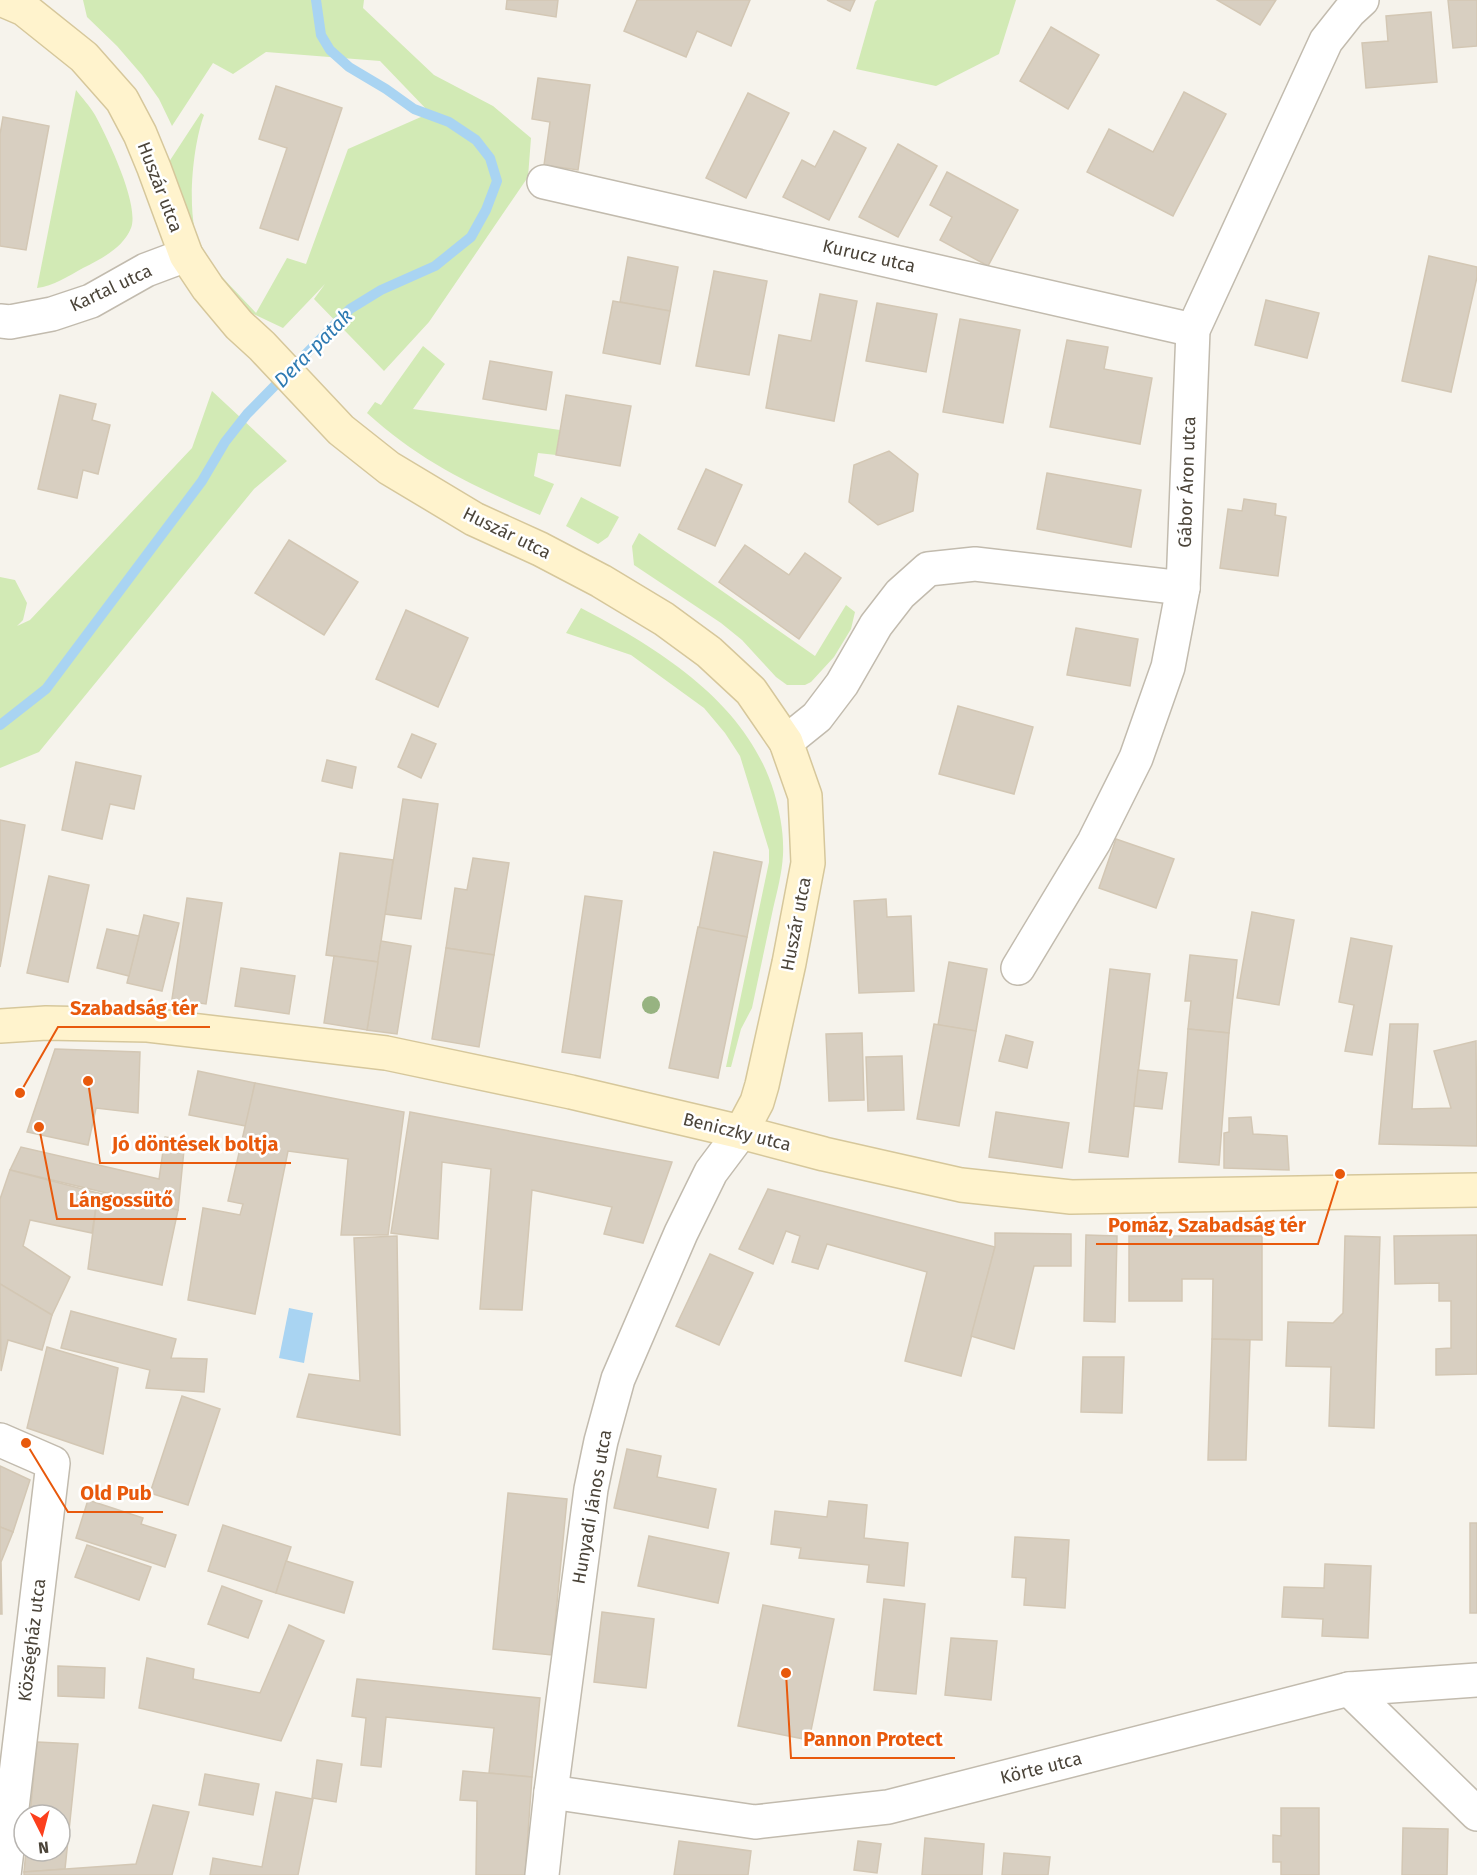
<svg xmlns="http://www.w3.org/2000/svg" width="1477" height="1875" font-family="'Fira Sans',sans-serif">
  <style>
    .green { fill: #d2eab5 }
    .water { fill: #a9d4f2 }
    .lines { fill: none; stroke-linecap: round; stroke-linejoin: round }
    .stream { stroke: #a9d4f2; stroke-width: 10 }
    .building { fill: #d8cfc1; stroke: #d3c7b4; stroke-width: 1.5 }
    .street-casing { stroke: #c2bbae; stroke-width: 36 }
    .secondary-casing { stroke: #d6c79b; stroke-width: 36 }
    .street { stroke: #fff; stroke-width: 33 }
    .secondary { stroke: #fff3cd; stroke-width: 33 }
    .tree { fill: #97b381 }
    .labels { text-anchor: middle; stroke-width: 5; stroke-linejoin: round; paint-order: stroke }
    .street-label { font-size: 18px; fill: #4b4439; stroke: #fff }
    .water-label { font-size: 20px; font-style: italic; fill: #2e7ab2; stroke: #fff }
    .leader { fill: none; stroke: #e8590c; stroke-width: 2 }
    .callout-dot { fill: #e8590c; stroke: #fff; stroke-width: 2 }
    .callout-label { font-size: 20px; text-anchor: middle; font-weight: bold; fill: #e8590c; stroke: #fff; stroke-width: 5; stroke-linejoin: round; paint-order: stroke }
  </style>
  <rect width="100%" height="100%" fill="#f6f3ec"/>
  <!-- green -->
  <g class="green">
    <path d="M83,0H364L363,8L434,75L493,106L531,138L528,177L429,322L384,371L314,299L325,284L283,328L249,312L199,254L165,168L201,113L204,115C192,147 184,226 204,255C219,276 239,294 256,313L287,258L306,264L348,149L430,113L380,61L266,52L233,74L213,63L172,126L159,99L142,75L117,46L87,17Z"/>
    <polygon points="877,0 1016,0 999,54 936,86 856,69 875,2"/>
    <path d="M76,90C82,98 90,106 95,115C107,137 140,205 131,228C123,248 101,259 83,268C69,276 53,286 37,288Z"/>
    <path d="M423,346L445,364L413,409L560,430L556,455L538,453L534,476L554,484L540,515C473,486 421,462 367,413L375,402L381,405Z"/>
    <polygon points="212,391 287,461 254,489 39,752 0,768 0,577 15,580 27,603 23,620 17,626 30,620 192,448"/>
    <polygon points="581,497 619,517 608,537 598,544 566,526"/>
    <polygon points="639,533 815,656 846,605 855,612 851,629 834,657 811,682 805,685 787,685 776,677 742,640 721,623 634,565 632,546"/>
    <path d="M581,608C660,649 747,703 774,792C780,813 784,833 783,855C782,873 777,892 773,909C766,942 759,975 752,1008L741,1029L731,1067H726L769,862V850L740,756L725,733L704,708L631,655L566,633Z"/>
  </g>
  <!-- water -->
  <polygon class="water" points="289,1308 313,1313 304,1363 279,1358"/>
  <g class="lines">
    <!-- stream -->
    <polyline class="stream" points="0,725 46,689 202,481 225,442 247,414 350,309 381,290 435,266 471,237 486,210 497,181 490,158 476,140 449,122 414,109 386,89 349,67 330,50 321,35 316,0"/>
  </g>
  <!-- building -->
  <g class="building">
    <polygon points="507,0 558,0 556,17 506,9"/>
    <polygon points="637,0 750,0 731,46 697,31 686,57 624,31"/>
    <polygon points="827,0 855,0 850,11"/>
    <polygon points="1217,0 1276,0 1260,25"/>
    <polygon points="1448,0 1477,0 1477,46 1453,48"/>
    <polygon points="1431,12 1437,82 1366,88 1362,43 1388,41 1386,16"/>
    <polygon points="1051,27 1099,55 1068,109 1020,81"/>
    <polygon points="538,78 590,85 578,170 544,165 550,122 532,119"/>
    <polygon points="276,86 342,108 298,240 260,228 287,148 259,139"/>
    <polygon points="1184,92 1226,114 1173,216 1087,172 1109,129 1153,152"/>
    <polygon points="748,93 789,113 746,198 706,178"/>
    <polygon points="3,117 49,126 26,250 0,246 0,134"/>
    <polygon points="834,131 866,148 829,220 783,197 802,160 815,167"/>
    <polygon points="898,144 937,166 898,237 859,217"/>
    <polygon points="947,172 1018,210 988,266 940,240 952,217 930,205"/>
    <polygon points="1429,256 1477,267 1477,277 1451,392 1402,381"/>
    <polygon points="628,257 678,267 670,311 620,302"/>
    <polygon points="714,271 767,281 749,375 696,366"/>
    <polygon points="820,294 857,301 834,421 766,408 779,335 811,341"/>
    <polygon points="1266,300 1319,313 1307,358 1255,345"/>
    <polygon points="613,301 670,311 660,364 603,353"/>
    <polygon points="877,303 937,314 926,372 866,361"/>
    <polygon points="960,319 1020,330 1003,423 943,412"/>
    <polygon points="1067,340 1108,347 1104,369 1152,378 1140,444 1050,427"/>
    <polygon points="490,361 552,372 546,410 483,399"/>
    <polygon points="60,395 96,404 92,420 110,425 98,474 83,470 77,498 38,489"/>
    <polygon points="566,395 631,406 620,466 556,455"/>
    <polygon points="889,451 918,474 913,511 878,525 849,502 854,465"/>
    <polygon points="706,469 742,485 715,546 678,529"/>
    <polygon points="1047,473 1141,490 1131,547 1037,529"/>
    <polygon points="1244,499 1276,504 1275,515 1286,517 1278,576 1220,568 1228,509 1242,511"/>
    <polygon points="289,540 358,582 324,635 255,593"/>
    <polygon points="745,545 789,575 805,553 841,578 799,639 719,582"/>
    <polygon points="406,610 468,638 438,707 376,679"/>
    <polygon points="1076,628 1138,639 1130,686 1067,675"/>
    <polygon points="958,706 1033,727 1014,794 939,774"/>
    <polygon points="412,734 436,744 421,778 398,767"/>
    <polygon points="327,760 356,767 352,788 322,781"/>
    <polygon points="76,762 141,776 134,809 110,804 102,839 62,830"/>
    <polygon points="403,799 438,804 421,919 385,914"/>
    <polygon points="0,820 25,825 0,967"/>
    <polygon points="1116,839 1174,859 1156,908 1099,888"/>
    <polygon points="714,852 762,862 747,937 699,928"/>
    <polygon points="340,853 393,860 378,962 326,955"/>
    <polygon points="473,858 509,863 494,955 446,948 455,888 467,890"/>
    <polygon points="49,876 89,885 68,982 27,973"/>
    <polygon points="585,896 622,901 600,1058 562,1052"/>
    <polygon points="187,898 222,903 206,1004 172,999"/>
    <polygon points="886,899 887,917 911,916 914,991 859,993 854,901"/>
    <polygon points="1252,912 1294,920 1279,1005 1237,998"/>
    <polygon points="144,915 179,923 162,991 127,983"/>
    <polygon points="698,927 747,937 718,1078 669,1068"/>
    <polygon points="107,929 139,936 129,976 97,968"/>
    <polygon points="1351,938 1392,946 1372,1055 1345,1051 1354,1005 1339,1002"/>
    <polygon points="381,941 411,946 397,1034 367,1030"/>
    <polygon points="446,948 494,955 479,1047 432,1039"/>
    <polygon points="1190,955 1237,960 1229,1033 1188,1029 1191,1001 1185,1001"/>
    <polygon points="334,956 378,962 367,1030 324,1023"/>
    <polygon points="949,962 987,969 976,1031 938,1025"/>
    <polygon points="241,968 295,976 289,1014 235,1006"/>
    <polygon points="1110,969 1150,974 1128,1157 1089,1152"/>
    <polygon points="934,1024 976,1031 959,1126 917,1119"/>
    <polygon points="1390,1024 1418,1024 1412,1109 1451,1108 1434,1051 1476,1041 1477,1146 1379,1144"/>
    <polygon points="1188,1029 1229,1033 1219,1165 1179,1162"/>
    <polygon points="862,1033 864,1100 829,1101 826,1034"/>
    <polygon points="1006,1035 1033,1042 1027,1068 999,1061"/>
    <polygon points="55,1049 140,1052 138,1113 96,1108 88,1145 27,1132"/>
    <polygon points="902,1056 904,1110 868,1111 866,1057"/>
    <polygon points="1138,1070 1167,1073 1162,1109 1134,1106"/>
    <polygon points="198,1071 255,1083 246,1126 189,1115"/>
    <polygon points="255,1083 404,1112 388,1235 341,1235 348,1159 288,1151 255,1314 188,1300 203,1208 240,1215 243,1204 228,1201"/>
    <polygon points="410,1112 672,1162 643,1243 604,1234 612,1207 532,1190 522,1310 480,1309 491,1169 442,1162 438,1239 391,1233"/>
    <polygon points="996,1112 1069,1123 1062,1168 989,1157"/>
    <polygon points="1251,1117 1253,1134 1287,1136 1289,1170 1224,1168 1224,1133 1229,1132 1229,1118"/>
    <polygon points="165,1137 185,1140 178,1210 10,1170 21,1147 159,1179"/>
    <polygon points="10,1170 98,1193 92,1233 30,1220 23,1246 70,1277 52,1315 0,1284 0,1199"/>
    <polygon points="768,1189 995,1247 961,1376 905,1361 927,1272 827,1244 818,1269 792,1262 800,1236 786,1231 773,1264 739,1249"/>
    <polygon points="98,1193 178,1210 162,1285 88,1269"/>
    <polygon points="995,1233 1071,1234 1071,1266 1034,1266 1014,1349 971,1336 995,1247"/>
    <polygon points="1086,1235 1117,1236 1115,1322 1084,1321"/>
    <polygon points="1477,1235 1477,1374 1436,1375 1436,1349 1451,1348 1451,1301 1439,1301 1439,1283 1395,1284 1394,1236"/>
    <polygon points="397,1236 400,1435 297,1417 309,1374 360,1381 354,1238"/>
    <polygon points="1129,1236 1262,1236 1262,1340 1212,1339 1213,1279 1182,1279 1182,1301 1129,1301"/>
    <polygon points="1345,1236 1380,1237 1374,1428 1329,1426 1331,1367 1286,1366 1288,1322 1333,1323 1343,1313"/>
    <polygon points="710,1254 753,1273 719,1345 676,1326"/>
    <polygon points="0,1284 52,1315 42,1350 8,1340 1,1371"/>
    <polygon points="71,1311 176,1339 171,1358 207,1359 204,1392 146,1388 150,1370 61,1348"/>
    <polygon points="1212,1339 1250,1340 1246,1460 1208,1460"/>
    <polygon points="47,1347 118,1368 103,1454 27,1428"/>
    <polygon points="1083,1357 1124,1357 1122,1413 1081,1412"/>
    <polygon points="182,1396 220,1409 188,1505 150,1493"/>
    <polygon points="627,1449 661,1456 657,1477 716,1489 708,1528 614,1508"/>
    <polygon points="0,1466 30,1480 13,1532 0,1527"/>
    <polygon points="508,1493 567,1499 552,1655 493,1649"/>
    <polygon points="88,1500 143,1518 141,1524 176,1535 165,1567 76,1538"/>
    <polygon points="829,1501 867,1505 864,1538 908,1543 904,1586 867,1582 869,1565 799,1558 801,1548 771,1544 775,1511 827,1517"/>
    <rect x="1470" y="1523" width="7" height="90"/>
    <polygon points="223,1525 291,1547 276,1593 208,1571"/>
    <polygon points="0,1527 13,1532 1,1562 2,1614 0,1614"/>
    <polygon points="649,1536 729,1553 718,1603 638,1586"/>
    <polygon points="1015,1537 1069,1540 1065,1608 1024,1605 1026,1578 1012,1577"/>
    <polygon points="87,1545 151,1567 139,1600 75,1577"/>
    <polygon points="286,1561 353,1582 344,1613 276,1593"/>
    <polygon points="1325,1564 1371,1566 1368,1638 1322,1636 1323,1619 1282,1617 1284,1587 1324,1588"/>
    <polygon points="222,1586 262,1601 248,1638 208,1624"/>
    <polygon points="884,1599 925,1604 916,1694 874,1690"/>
    <polygon points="763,1605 834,1619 809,1740 738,1726"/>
    <polygon points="602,1612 654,1619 646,1688 594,1682"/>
    <polygon points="289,1625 324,1641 281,1741 139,1708 147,1658 194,1669 193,1679 260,1693"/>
    <polygon points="951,1638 997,1641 991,1700 945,1695"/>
    <polygon points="58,1666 105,1668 104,1698 58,1696"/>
    <polygon points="357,1679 540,1698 532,1777 489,1773 494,1728 386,1717 381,1767 361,1765 366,1718 352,1716"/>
    <polygon points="37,1742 78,1744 65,1869 24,1872 26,1851 60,1851 60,1815 30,1815"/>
    <polygon points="317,1760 342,1764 336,1802 312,1798"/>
    <polygon points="463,1771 532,1777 525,1875 476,1875 477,1801 460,1800"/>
    <polygon points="205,1774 259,1784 253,1815 199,1805"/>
    <polygon points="276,1792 313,1799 298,1875 210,1875 213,1858 262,1867"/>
    <polygon points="153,1805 189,1812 172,1875 24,1875 24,1872 136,1864"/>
    <polygon points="1281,1808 1319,1808 1319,1875 1281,1875 1281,1862 1273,1862 1273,1835 1281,1836"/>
    <polygon points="1403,1828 1448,1829 1447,1875 1402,1875"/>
    <polygon points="925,1838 984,1844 982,1875 922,1875"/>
    <polygon points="679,1841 751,1851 748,1875 674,1875"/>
    <polygon points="858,1841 881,1844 877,1873 854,1870"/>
    <polygon points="1004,1853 1050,1857 1048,1875 1002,1875"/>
  </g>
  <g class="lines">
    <!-- street casing -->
    <g class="street-casing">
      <g id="street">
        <polyline points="544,182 1193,330"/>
        <polyline points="0,321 10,322 52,314 91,301 146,270 186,255"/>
        <polyline points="786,742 817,717 842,684 876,625 900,594 928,569 975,564 1183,588"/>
        <polyline points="1018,968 1094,842 1136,758 1168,667 1183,588 1193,330 1326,41 1349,12 1362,0"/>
        <polyline points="0,1440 53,1463 4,1875"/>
        <polyline points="1349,1689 1477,1814"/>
        <polyline points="551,1792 755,1822 888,1807 1349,1689 1477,1680"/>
        <polyline points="542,1875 551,1792 591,1489 601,1441 618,1379 681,1233 711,1172 741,1132"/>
      </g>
    </g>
    <!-- secondary casing -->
    <g class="secondary-casing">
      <g id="secondary">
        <polyline points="3,0 24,9 84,57 122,100 140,134 154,168 186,255 208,288 239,325 262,346 341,430 389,468 474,519 540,549 601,581 664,619 709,652 751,691 786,742 805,796 808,863 789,963 762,1085 757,1102 741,1132"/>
        <polyline points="0,1026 46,1023 148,1025 386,1053 571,1092 741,1132 824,1154 961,1185 1071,1197 1477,1190"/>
      </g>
    </g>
    <!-- street -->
    <use href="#street" class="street"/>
    <!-- secondary -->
    <use href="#secondary" class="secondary"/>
  </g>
  <!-- trees -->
  <circle class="tree" cx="651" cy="1005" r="9"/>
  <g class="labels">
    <!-- street labels -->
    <g class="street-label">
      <text transform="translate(160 187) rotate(69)" y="6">Huszár utca</text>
      <text transform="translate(869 256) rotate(13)" y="6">Kurucz utca</text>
      <text transform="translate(111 288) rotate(-25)" y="6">Kartal utca</text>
      <text transform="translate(1187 482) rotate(-88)" y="6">Gábor Áron utca</text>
      <text transform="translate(507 533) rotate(26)" y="6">Huszár utca</text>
      <text transform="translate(796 924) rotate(-79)" y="6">Huszár utca</text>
      <text transform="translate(737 1132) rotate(14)" y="6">Beniczky utca</text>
      <text transform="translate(592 1507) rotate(-80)" y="6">Hunyadi János utca</text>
      <text transform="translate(32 1640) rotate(-83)" y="6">Községház utca</text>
      <text transform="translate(1041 1768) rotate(-14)" y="6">Körte utca</text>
    </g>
    <!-- water labels -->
    <g class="water-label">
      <text transform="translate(313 348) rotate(-45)" y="7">Dera-patak</text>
    </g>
  </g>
  <!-- callouts -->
  <path class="leader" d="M20 1093L58 1027H210M88 1081L100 1163H291M39 1127L57 1219H186M1340 1174L1318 1244H1096M26 1443L68 1512H163M786 1673L791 1758H955"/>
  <g class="callout-dot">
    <circle cx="20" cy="1093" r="6"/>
    <circle cx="88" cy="1081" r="6"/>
    <circle cx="39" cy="1127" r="6"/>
    <circle cx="1340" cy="1174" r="6"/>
    <circle cx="26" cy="1443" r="6"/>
    <circle cx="786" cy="1673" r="6"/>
  </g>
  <g class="callout-label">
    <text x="134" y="1015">Szabadság tér</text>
    <text x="195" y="1151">Jó döntések boltja</text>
    <text x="121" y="1207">Lángossütő</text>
    <text x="1207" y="1232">Pomáz, Szabadság tér</text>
    <text x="116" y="1500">Old Pub</text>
    <text x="873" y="1746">Pannon Protect</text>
  </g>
  <!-- north arrow -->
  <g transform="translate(42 1833) rotate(174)"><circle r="28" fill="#ffffff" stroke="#b7b4b0" stroke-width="1.5"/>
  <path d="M0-4.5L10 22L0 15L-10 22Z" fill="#fc3f1d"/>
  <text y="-9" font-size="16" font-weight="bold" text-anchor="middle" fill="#4b4439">N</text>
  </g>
</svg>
